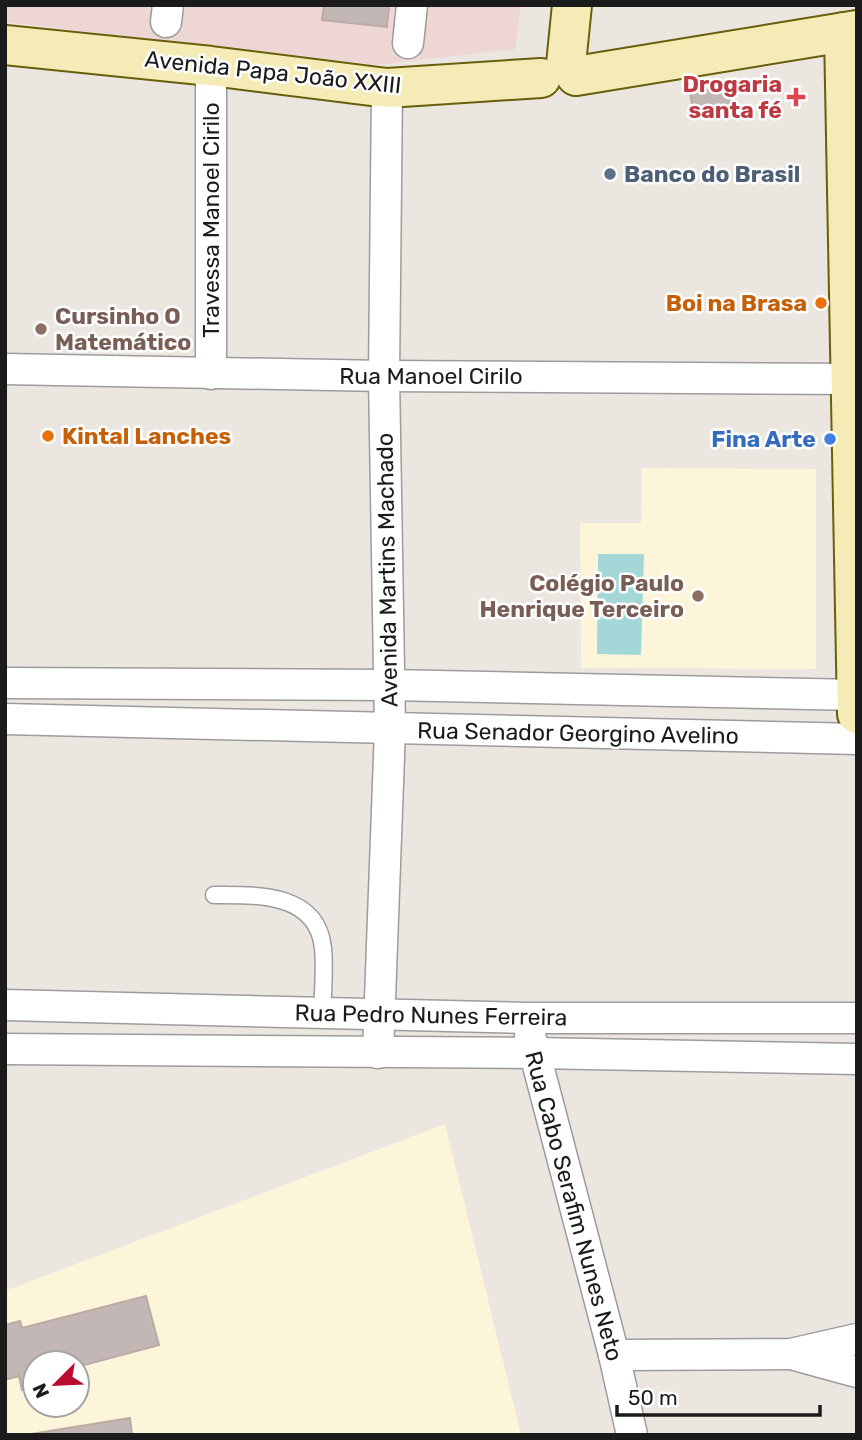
<svg xmlns="http://www.w3.org/2000/svg" width="862" height="1440" font-family="Rubik,sans-serif">
  <style>
    .education { fill: #fdf5d9; fill-rule: evenodd }
    .military { fill: #eed6d4 }
    .water { fill: #a3d7d8 }
    .building { fill: #c3b7b5; stroke: #bcaaa4; stroke-width: 2 }
    .lines { fill: none; stroke-linecap: round; stroke-linejoin: round }
    .service-casing { stroke: #9c9c9c; stroke-width: 19 }
    .minor-casing { stroke: #9c9c9c; stroke-width: 33 }
    .secondary-casing { stroke: #695f0b; stroke-width: 42 }
    .service { stroke: #fff; stroke-width: 16 }
    .minor { stroke: #fff; stroke-width: 30 }
    .secondary { stroke: #f5ebb6; stroke-width: 38 }
    .health-dot { fill: #e0444e; stroke: #fff; stroke-width: 2.5 }
    .service-dot { fill: #5c6f8a; stroke: #fff; stroke-width: 2.5 }
    .food-dot { fill: #e8710a; stroke: #fff; stroke-width: 2.5 }
    .education-dot { fill: #8d6e63; stroke: #fff; stroke-width: 2.5 }
    .shop-dot { fill: #3f7fe0; stroke: #fff; stroke-width: 2.5 }
    .labels { text-anchor: middle; stroke-width: 5; stroke-linejoin: round; paint-order: stroke }
    .street-label { font-size: 23px; fill: #1b1b1b; stroke: #fff }
    .health-label { font-size: 23px; font-weight: bold; fill: #be3a42; stroke: #fff; text-anchor: end }
    .service-label { font-size: 23px; font-weight: bold; fill: #4e5e75; stroke: #fff; text-anchor: start }
    .food-label { font-size: 23px; font-weight: bold; fill: #c56008; stroke: #fff; text-anchor: end }
    .education-label { font-size: 23px; font-weight: bold; fill: #785e54; stroke: #fff; text-anchor: start }
    .shop-label { font-size: 23px; font-weight: bold; fill: #366cbe; stroke: #fff; text-anchor: end }
  </style>
  <rect width="100%" height="100%" fill="#ece6e1"/>
  <!-- education -->
  <g class="education">
    <polygon points="642,468 816,469 816,669 581,668 580,523 641,523"/>
    <path d="M445,1124L521,1435H5V1291ZM35,1363H77V1405H35Z"/>
  </g>
  <!-- military -->
  <polygon class="military" points="5,5 521,5 515,49 378,65 5,22"/>
  <!-- water -->
  <polygon class="water" points="598,554 644,554 641,655 597,654"/>
  <!-- building -->
  <g class="building">
    <polygon points="324,5 389,5 387,27 322,20"/>
    <polygon points="727,85 731,106 694,113 690,94"/>
    <polygon points="146,1296 159,1345 77,1367 77,1363 35,1363 35,1386 22,1390 19,1376 5,1380 5,1325 20,1321 22,1328"/>
    <polygon points="130,1418 132,1435 25,1435"/>
  </g>
  <g class="lines">
    <!-- service casing -->
    <g class="service-casing">
      <path id="service" d="M214,895C256,895 317,892 323,948C325,969 323,992 322,1013"/>
    </g>
    <!-- minor casing -->
    <g class="minor-casing">
      <g id="minor">
        <polyline points="166,22 168,5"/>
        <polyline points="408,43 412,5"/>
        <polyline points="5,369 384,376 857,379"/>
        <polyline points="211,374 211,66"/>
        <polyline points="5,683 389,685 857,695"/>
        <polyline points="5,719 857,739"/>
        <polyline points="5,1005 526,1018 857,1018"/>
        <polyline points="530,1035 614,1355 632,1435"/>
        <polyline points="5,1049 533,1053 857,1059"/>
        <polyline points="378,1053 390,729 384,376 387,88"/>
        <polyline points="614,1355 791,1354 857,1339"/>
        <polyline points="795,1355 857,1372"/>
      </g>
    </g>
    <!-- secondary casing -->
    <g class="secondary-casing">
      <g id="secondary">
        <polyline points="844,32 857,714"/>
        <polyline points="5,45 211,66 387,88 541,78"/>
        <polyline points="566,64 572,5"/>
        <polyline points="576,76 857,30"/>
      </g>
    </g>
    <!-- service -->
    <use href="#service" class="service"/>
    <!-- minor -->
    <use href="#minor" class="minor"/>
    <!-- secondary -->
    <use href="#secondary" class="secondary"/>
  </g>
  <!-- markers -->
  <path class="health-dot" d="M792.5 86.5h7v7h7v7h-7v7h-7v-7h-7v-7h7z"/>
  <circle class="service-dot" cx="610" cy="174" r="7"/>
  <g class="food-dot">
    <circle cx="821" cy="303" r="7"/>
    <circle cx="48" cy="436" r="7"/>
  </g>
  <g class="education-dot">
    <circle cx="41" cy="329" r="7"/>
    <circle cx="698" cy="596" r="7"/>
  </g>
  <circle class="shop-dot" cx="830" cy="439" r="7"/>
  <g class="labels">
    <!-- street labels -->
    <g class="street-label">
      <text transform="translate(273 72) rotate(6)" y="8">Avenida Papa João XXIII</text>
      <text transform="translate(211 220) rotate(-90)" y="8">Travessa Manoel Cirilo</text>
      <text x="431" y="384">Rua Manoel Cirilo</text>
      <text transform="translate(387 570) rotate(-91)" y="8">Avenida Martins Machado</text>
      <text transform="translate(578 733) rotate(1)" y="8">Rua Senador Georgino Avelino</text>
      <text transform="translate(431 1015) rotate(1)" y="8">Rua Pedro Nunes Ferreira</text>
      <text transform="translate(574 1206) rotate(75)" y="8">Rua Cabo Serafim Nunes Neto</text>
    </g>
    <!-- health labels -->
    <g class="health-label">
      <text x="782" y="92">Drogaria<tspan x="782" dy="26">santa fé</tspan></text>
    </g>
    <!-- service labels -->
    <g class="service-label">
      <text x="624" y="182">Banco do Brasil</text>
    </g>
    <!-- food labels -->
    <g class="food-label">
      <text x="807" y="311">Boi na Brasa</text>
      <text x="62" y="444" text-anchor="start">Kintal Lanches</text>
    </g>
    <!-- education labels -->
    <g class="education-label">
      <text x="55" y="324">Cursinho O<tspan x="55" dy="26">Matemático</tspan></text>
      <text x="684" y="591" text-anchor="end">Colégio Paulo<tspan x="684" dy="26">Henrique Terceiro</tspan></text>
    </g>
    <!-- shop labels -->
    <g class="shop-label">
      <text x="816" y="447">Fina Arte</text>
    </g>
  </g>
  <!-- border -->
  <rect width="862" height="1440" fill="none" stroke="#1b1b1b" stroke-width="14"/>
  <!-- north arrow -->
  <g transform="translate(56 1384) rotate(246)"><circle r="33" fill="#ffffff" stroke="#a4a4a4" stroke-width="2"/>
  <path d="M0-5L12 26L0 18L-12 26Z" fill="#ba0b31"/>
  <text y="-10" font-size="19" font-weight="bold" text-anchor="middle" fill="#1b1b1b">N</text>
  </g>
  <!-- scale -->
  <path d="M617 1405v10h203v-10" fill="none" stroke="#1b1b1b" stroke-width="3.5"/>
  <text x="628" y="1405" font-size="21" fill="#1b1b1b" stroke="#ffffff" stroke-width="5" paint-order="stroke">50 m</text>
</svg>
